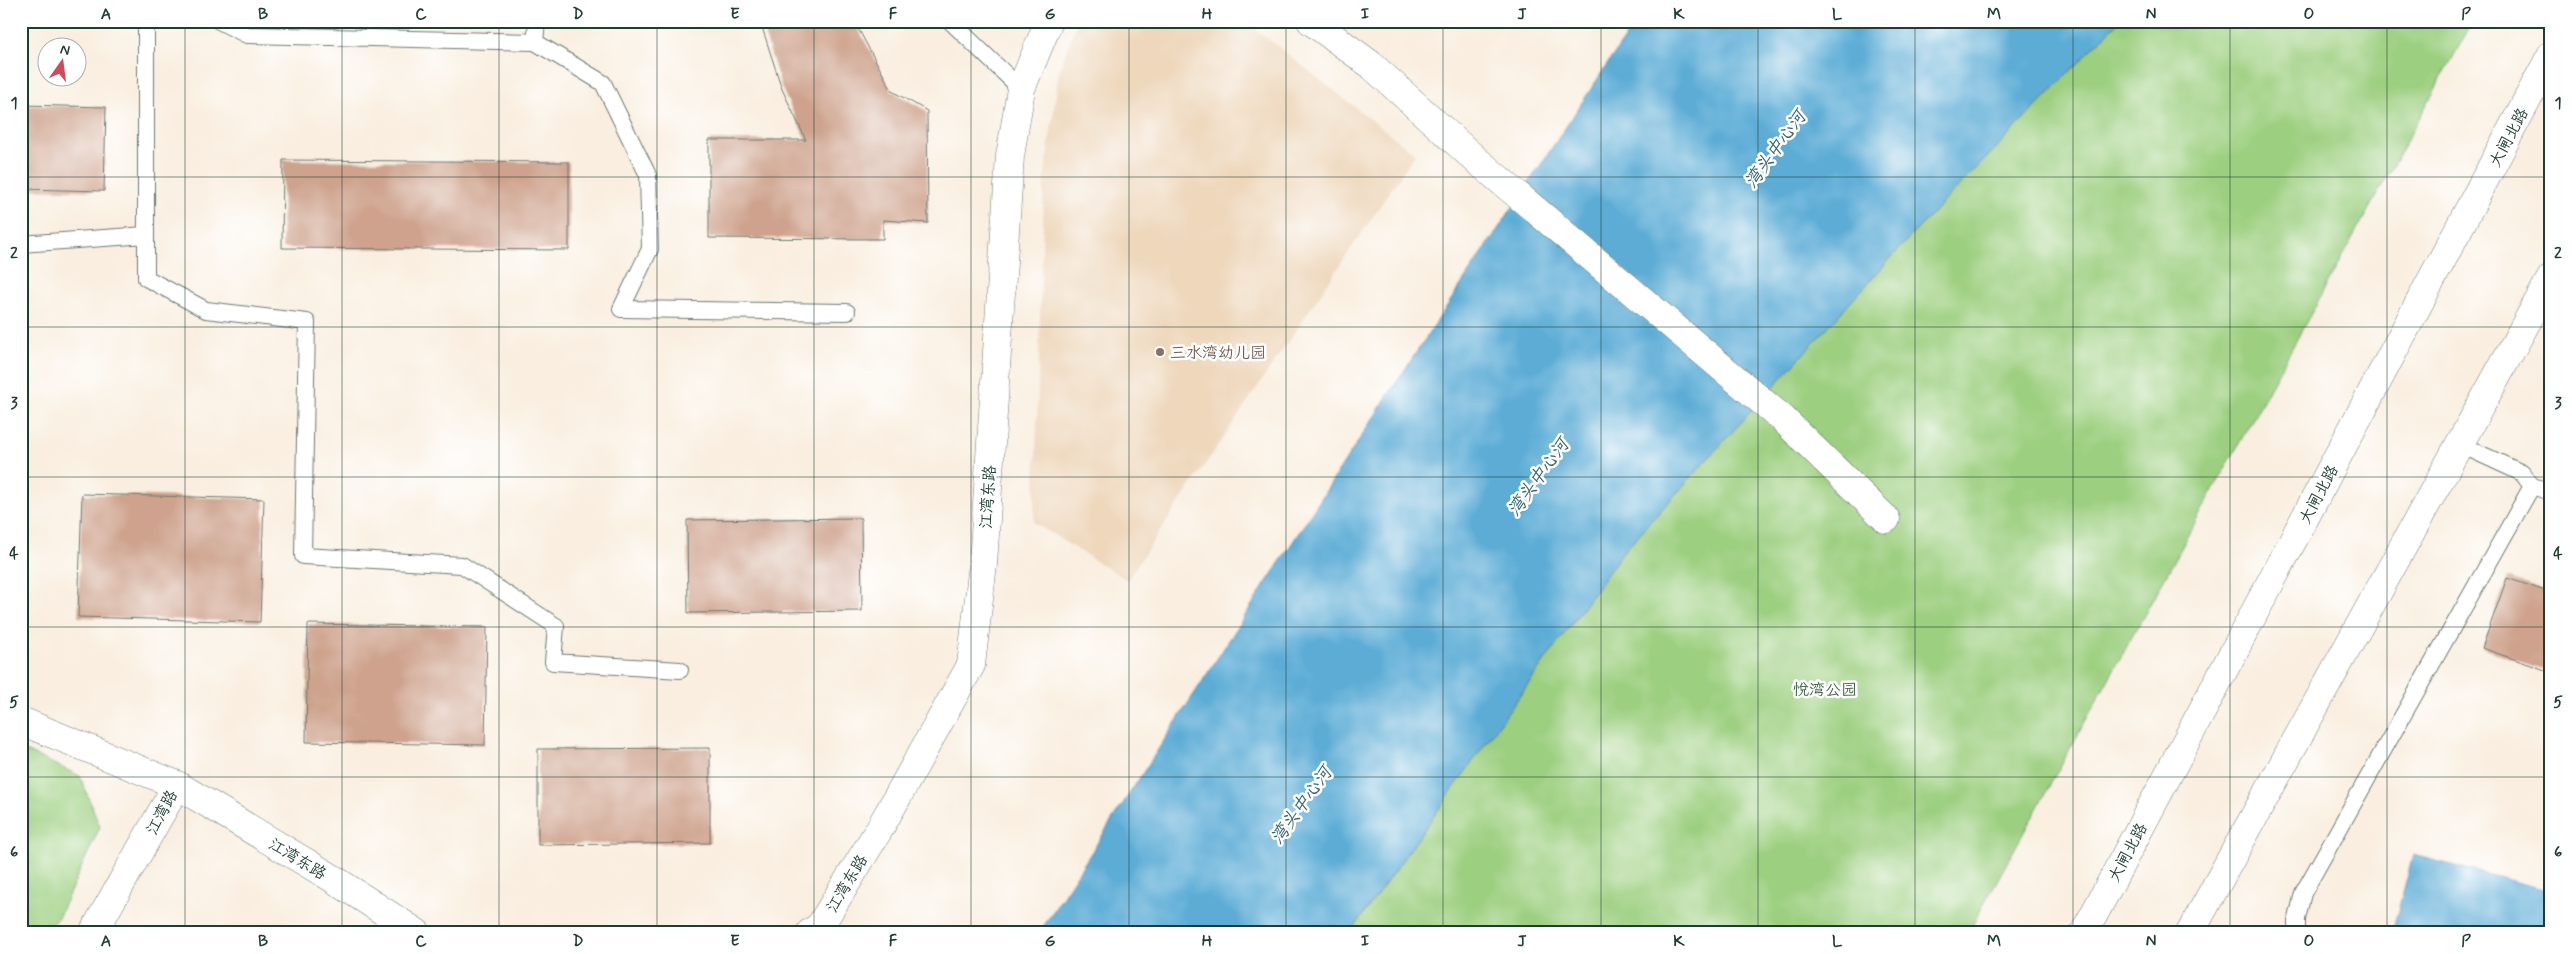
<svg xmlns="http://www.w3.org/2000/svg" width="2572" height="954" font-family="Mynerve,'LXGW WenKai TC',sans-serif">
  <style>
    .built { fill: #eed7bb }
    .green { fill: #9ccf7f; stroke: #5e865a }
    .water { fill: #5cacd6; stroke: #3e7485 }
    .building { fill: #cea28c }
    .lines { fill: none; stroke-linecap: round; stroke-linejoin: round }
    .lane-casing { stroke: #6b7b70; stroke-width: 18 }
    .street-casing { stroke: #6b7b70; stroke-width: 29 }
    .secondary-casing { stroke: #6b7b70; stroke-width: 29 }
    .primary-casing { stroke: #6b7b70; stroke-width: 29 }
    .lane { stroke: #fff; stroke-width: 16 }
    .street { stroke: #fff; stroke-width: 28 }
    .secondary { stroke: #fff; stroke-width: 28 }
    .primary { stroke: #fff; stroke-width: 28 }
    .grid { fill: none; stroke: #1f3d34; stroke-width: 1; stroke-opacity: 0.55 }
    .education-dot { fill: #8d6e63; stroke: #fff; stroke-width: 2 }
    .labels { text-anchor: middle; stroke-width: 5; stroke-linejoin: round; paint-order: stroke }
    .street-label { font-size: 16px; fill: #1f3d34; stroke: #fff }
    .education-label { font-size: 16px; fill: #785e54; stroke: #fff; text-anchor: start }
    .park-label { font-size: 16px; fill: #3e6247; stroke: #fff }
    .water-label { font-size: 18px; font-style: italic; fill: #34646d; stroke: #fff }
    .neatline { fill: none; stroke: #1f3d34; stroke-width: 2 }
    .grid-label { font-size: 16px; text-anchor: middle; font-weight: bold; fill: #1f3d34 }
  </style>
  <rect width="100%" height="100%" fill="#fff"/>
  <filter id="ink" filterUnits="userSpaceOnUse"><feTurbulence type="fractalNoise" baseFrequency=".02" numOctaves="2"/><feDisplacementMap in="SourceGraphic" scale="10" xChannelSelector="R" yChannelSelector="G"/><feConvolveMatrix kernelMatrix="1 2 1 2 8 2 1 2 1" color-interpolation-filters="sRGB"/></filter>
  <filter id="wash" filterUnits="userSpaceOnUse"><feTurbulence type="fractalNoise" baseFrequency=".0096" numOctaves="4" result="noise"/><feDisplacementMap in="SourceGraphic" scale="20" xChannelSelector="R" yChannelSelector="G"/><feGaussianBlur stdDeviation="1.12" result="paint"/><feColorMatrix in="noise" values="0 0 0 0 0 0 0 0 0 0 0 0 0 0 0 0 0 1.4 0 .05"/><feComposite in="paint" operator="in"/></filter>
  <g filter="url(#wash)">
    <rect width="100%" height="100%" fill="#f9eedf"/>
    <!-- built -->
    <polygon class="built" points="1077,21 1245,21 1415,154 1127,580 1034,523 1044,181 1059,71"/>
    <!-- green -->
    <g class="green">
      <polygon points="2119,21 2473,21 1968,933 1350,933 1622,553 1910,237"/>
      <polygon points="21,749 80,776 100,827 57,920 35,933 21,933"/>
    </g>
    <!-- water -->
    <g class="water">
      <polygon points="1636,21 2119,21 1910,237 1622,553 1350,933 1039,933 1394,386"/>
      <polygon points="2413,855 2551,891 2551,933 2392,933"/>
    </g>
    <g id="blocks">
      <!-- building -->
      <g class="building">
        <polygon points="760,21 854,21 892,91 927,111 928,223 883,220 883,239 709,238 709,140 806,140 782,89"/>
        <polygon points="21,105 106,107 104,191 21,189"/>
        <polygon points="283,160 569,162 569,250 282,248"/>
        <polygon points="82,494 264,499 260,622 78,617"/>
        <polygon points="861,518 862,611 688,613 687,520"/>
        <polygon points="2507,578 2551,593 2551,672 2482,648"/>
        <polygon points="308,624 487,627 485,745 306,742"/>
        <polygon points="710,748 710,843 538,845 538,749"/>
      </g>
    </g>
  </g>
  <g filter="url(#ink)">
    <use href="#blocks" fill-opacity="0" stroke="#6b7b70" stroke-width="1"/>
    <g class="lines">
      <!-- lane casing -->
      <g class="lane-casing">
        <g id="lane">
          <polyline points="146,21 146,278 206,310 307,322 303,556 462,565 556,626 553,662 680,670"/>
          <polyline points="219,21 247,35 535,42 537,21"/>
          <polyline points="950,21 1021,89"/>
          <polyline points="535,42 603,83 648,175 650,249 621,309 847,312"/>
          <polyline points="21,244 146,235"/>
          <polyline points="2532,486 2551,492"/>
          <polyline points="2297,933 2297,919 2303,893 2532,486 2522,473 2459,444"/>
        </g>
      </g>
      <!-- street casing -->
      <g class="street-casing">
        <polyline id="street" points="1311,21 1370,64 1475,159 1783,419 1886,519"/>
      </g>
      <!-- secondary casing -->
      <g class="secondary-casing">
        <g id="secondary">
          <polyline points="21,721 177,785 93,933"/>
          <polyline points="177,785 332,878 417,933"/>
          <polyline points="810,933 820,926 880,828 971,665 983,564 1010,156 1021,89 1049,21"/>
        </g>
      </g>
      <!-- primary casing -->
      <g class="primary-casing">
        <g id="primary">
          <polyline points="2084,933 2551,55"/>
          <polyline points="2190,933 2551,278"/>
        </g>
      </g>
      <!-- lane -->
      <use href="#lane" class="lane"/>
      <!-- street -->
      <use href="#street" class="street"/>
      <!-- secondary -->
      <use href="#secondary" class="secondary"/>
      <!-- primary -->
      <use href="#primary" class="primary"/>
    </g>
  </g>
  <!-- grid -->
  <path class="grid" d="M185,21V933M342,21V933M499,21V933M657,21V933M814,21V933M971,21V933M1129,21V933M1286,21V933M1443,21V933M1601,21V933M1758,21V933M1915,21V933M2073,21V933M2230,21V933M2387,21V933M21,177H2551M21,327H2551M21,477H2551M21,627H2551M21,777H2551"/>
  <!-- markers -->
  <circle class="education-dot" cx="1160" cy="352" r="5"/>
  <g class="labels">
    <!-- street labels -->
    <g class="street-label">
      <text transform="translate(2508 137) rotate(-62)" y="6">大闸北路</text>
      <text transform="translate(2318 494) rotate(-62)" y="6">大闸北路</text>
      <text transform="translate(987 497) rotate(-86)" y="6">江湾东路</text>
      <text transform="translate(161 812) rotate(-62)" y="6">江湾路</text>
      <text transform="translate(2127 852) rotate(-62)" y="6">大闸北路</text>
      <text transform="translate(298 858) rotate(31)" y="6">江湾东路</text>
      <text transform="translate(846 883) rotate(-59)" y="6">江湾东路</text>
    </g>
    <!-- education labels -->
    <g class="education-label">
      <text x="1170" y="358">三水湾幼儿园</text>
    </g>
    <!-- park labels -->
    <g class="park-label">
      <text x="1825" y="695">悦湾公园</text>
    </g>
    <!-- water labels -->
    <g class="water-label">
      <text transform="translate(1775 149) rotate(-54)" y="6">湾头中心河</text>
      <text transform="translate(1538 477) rotate(-54)" y="6">湾头中心河</text>
      <text transform="translate(1301 805) rotate(-54)" y="6">湾头中心河</text>
    </g>
  </g>
  <!-- margin -->
  <rect width="2572" height="954" fill="none" stroke="#fff" stroke-width="55"/>
  <!-- north arrow -->
  <g transform="translate(62 62) rotate(14)"><circle r="24" fill="#ffffff" stroke="#a5b1ae"/>
  <path d="M0-4L9 19L0 12L-9 19Z" fill="#d1495b"/>
  <text y="-8" font-size="14" font-weight="bold" text-anchor="middle" fill="#1f3d34">N</text>
  </g>
  <rect x="28" y="28" width="2516" height="898" class="neatline"/>
  <g class="grid-label">
    <text x="106" y="19">A</text>
    <text x="263" y="19">B</text>
    <text x="421" y="19">C</text>
    <text x="578" y="19">D</text>
    <text x="735" y="19">E</text>
    <text x="893" y="19">F</text>
    <text x="1050" y="19">G</text>
    <text x="1207" y="19">H</text>
    <text x="1365" y="19">I</text>
    <text x="1522" y="19">J</text>
    <text x="1679" y="19">K</text>
    <text x="1837" y="19">L</text>
    <text x="1994" y="19">M</text>
    <text x="2151" y="19">N</text>
    <text x="2309" y="19">O</text>
    <text x="2466" y="19">P</text>
    <text x="14" y="108">1</text>
    <text x="2558" y="108">1</text>
    <text x="14" y="258">2</text>
    <text x="2558" y="258">2</text>
    <text x="14" y="408">3</text>
    <text x="2558" y="408">3</text>
    <text x="14" y="558">4</text>
    <text x="2558" y="558">4</text>
    <text x="14" y="707">5</text>
    <text x="2558" y="707">5</text>
    <text x="14" y="857">6</text>
    <text x="2558" y="857">6</text>
    <text x="106" y="946">A</text>
    <text x="263" y="946">B</text>
    <text x="421" y="946">C</text>
    <text x="578" y="946">D</text>
    <text x="735" y="946">E</text>
    <text x="893" y="946">F</text>
    <text x="1050" y="946">G</text>
    <text x="1207" y="946">H</text>
    <text x="1365" y="946">I</text>
    <text x="1522" y="946">J</text>
    <text x="1679" y="946">K</text>
    <text x="1837" y="946">L</text>
    <text x="1994" y="946">M</text>
    <text x="2151" y="946">N</text>
    <text x="2309" y="946">O</text>
    <text x="2466" y="946">P</text>
  </g>
</svg>
